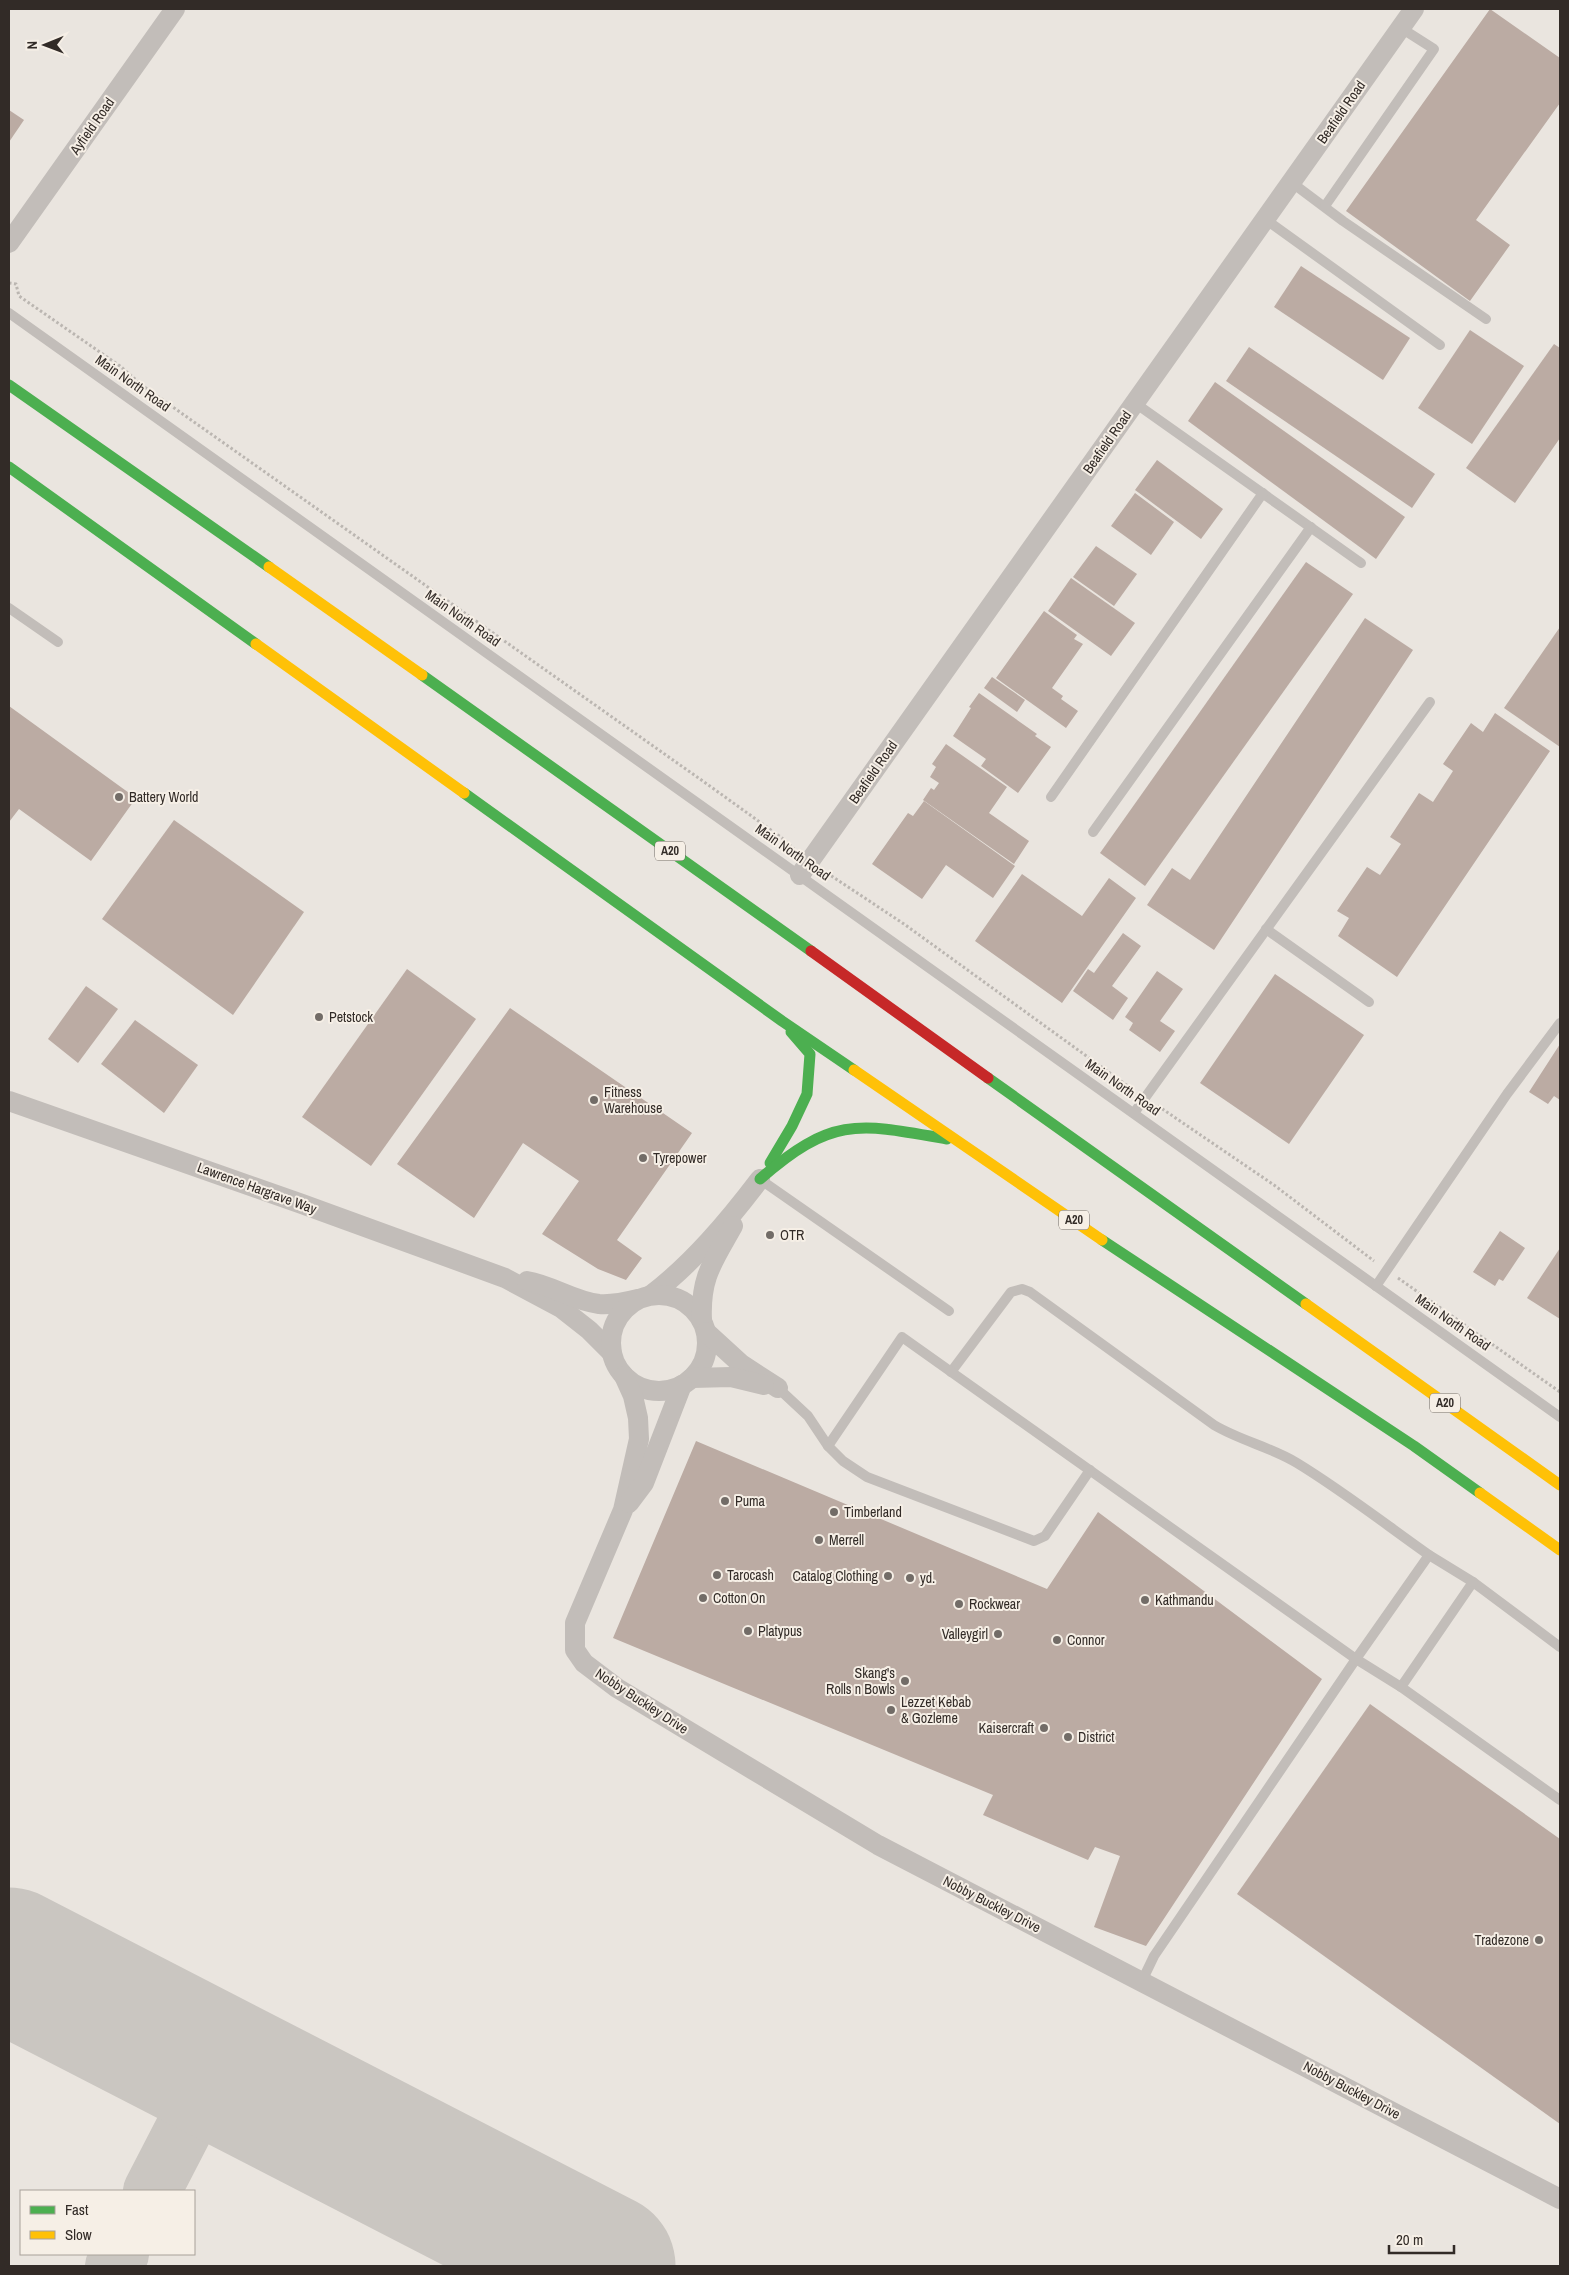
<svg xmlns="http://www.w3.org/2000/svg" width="1569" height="2275" font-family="'Archivo Narrow',sans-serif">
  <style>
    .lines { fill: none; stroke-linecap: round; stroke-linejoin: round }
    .taxiway { stroke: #cac6c1; stroke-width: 58 }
    .runway { stroke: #cac6c1; stroke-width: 145 }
    .building { fill: #bbaba3 }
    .path { stroke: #bbb6b1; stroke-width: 3; stroke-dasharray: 2.5 2.5; stroke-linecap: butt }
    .lane { stroke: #c2bdb9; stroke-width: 10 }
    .street { stroke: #c2bdb9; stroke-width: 20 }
    .fast { stroke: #4caf50; stroke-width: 11 }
    .slow { stroke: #ffc107; stroke-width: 11 }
    .jam { stroke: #c62828; stroke-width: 11 }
    .poi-dot { fill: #726c67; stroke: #f6efe6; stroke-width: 2 }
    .labels { text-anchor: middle; stroke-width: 4; stroke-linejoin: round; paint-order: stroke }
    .shield { fill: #f6efe6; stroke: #6d6660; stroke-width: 1 }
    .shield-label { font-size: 12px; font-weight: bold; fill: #322b27 }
    .street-label { font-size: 14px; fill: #322b27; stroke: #f6efe6 }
    .poi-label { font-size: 14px; fill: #322b27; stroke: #f6efe6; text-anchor: start }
  </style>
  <rect width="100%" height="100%" fill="#eae5df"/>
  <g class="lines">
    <!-- taxiway -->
    <g class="taxiway">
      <polyline points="152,2191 216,2067"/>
      <polyline points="114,2266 120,2254"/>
    </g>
    <!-- runway -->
    <polyline class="runway" points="9,1960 603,2266"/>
  </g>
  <!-- building -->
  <g class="building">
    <polygon points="1490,9 1560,58 1560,103 1476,220 1510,245 1470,301 1346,211"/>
    <polygon points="9,110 24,120 9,142"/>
    <polygon points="1301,266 1410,338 1383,380 1274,307"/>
    <polygon points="1470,330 1524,366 1472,444 1418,408"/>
    <polygon points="1554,344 1560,348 1560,438 1515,503 1466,468"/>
    <polygon points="1249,347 1435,474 1412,508 1226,381"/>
    <polygon points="1215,382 1405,517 1376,559 1188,421"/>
    <polygon points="1157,460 1223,509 1201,539 1135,490"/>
    <polygon points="1135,493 1174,522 1151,555 1111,526"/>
    <polygon points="1096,546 1137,574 1114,606 1073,577"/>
    <polygon points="1306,562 1353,594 1145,886 1100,853"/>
    <polygon points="1071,578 1135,623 1111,656 1048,611"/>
    <polygon points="1044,611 1077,635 1074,639 1083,644 1052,688 1063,696 1061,699 1078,711 1066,728 996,678"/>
    <polygon points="1365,618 1413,650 1214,950 1147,905 1172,868 1190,880"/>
    <polygon points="1560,627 1560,747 1504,708"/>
    <polygon points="992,677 1025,700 1017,712 984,688"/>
    <polygon points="979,693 1037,734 1035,736 1051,747 1018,793 981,766 986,759 953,736 971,708 969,707"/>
    <polygon points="9,706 136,798 91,861 19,809 9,822"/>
    <polygon points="1495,713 1550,751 1397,977 1338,936 1349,918 1337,911 1367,867 1380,875 1401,844 1390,837 1419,793 1433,802 1453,771 1443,764 1471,723 1483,732"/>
    <polygon points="946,744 1007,787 989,813 1029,841 1014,864 923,800 931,788 934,790 939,783 930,777 936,767 932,764"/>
    <polygon points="924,801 1015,866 993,898 946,865 922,899 872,864 908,813 913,816"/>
    <polygon points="174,820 304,912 233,1015 102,919"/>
    <polygon points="1022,874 1082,916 1109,878 1136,898 1062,1003 975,941"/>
    <polygon points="1123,933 1141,946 1112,986 1128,998 1113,1020 1073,991 1088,969 1094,973"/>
    <polygon points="407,969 476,1019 371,1166 302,1117"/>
    <polygon points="1157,971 1183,989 1160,1021 1175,1031 1160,1052 1129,1030 1133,1023 1125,1017"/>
    <polygon points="1275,974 1364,1035 1289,1144 1200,1083"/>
    <polygon points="86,986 118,1009 78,1063 48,1039"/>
    <polygon points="510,1008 692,1133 617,1240 642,1258 626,1280 598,1269 542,1234 579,1181 523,1143 474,1218 397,1164"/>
    <polygon points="135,1020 198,1065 164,1113 101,1064"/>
    <polygon points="1560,1044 1560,1100 1554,1096 1548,1104 1529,1092"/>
    <polygon points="1500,1231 1525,1248 1503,1281 1499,1279 1495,1286 1473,1272"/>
    <polygon points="1560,1248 1560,1319 1527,1298"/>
    <polygon points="696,1441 1047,1589 1098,1512 1322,1679 1146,1946 1094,1927 1120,1856 1095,1847 1088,1860 983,1815 993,1795 613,1638"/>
    <polygon points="1370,1704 1560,1839 1560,2124 1237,1894"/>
  </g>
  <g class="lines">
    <!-- path -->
    <g class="path">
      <polyline points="9,283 16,284 19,296 120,366 143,386 707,784 782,838 794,849"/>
      <polyline points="827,873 904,924 1132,1089"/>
      <polyline points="1158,1106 1274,1185 1374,1261"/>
      <polyline points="1398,1278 1560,1392"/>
    </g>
    <!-- lane -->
    <g class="lane">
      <polyline points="1291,182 1343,221 1486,319"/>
      <polyline points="1325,206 1434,49 1401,28"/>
      <polyline points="1265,219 1440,345"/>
      <polyline points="9,313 1560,1417"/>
      <polyline points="1135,403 1361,563"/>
      <polyline points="9,608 58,642"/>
      <polyline points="1051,797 1263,493"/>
      <polyline points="1093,832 1311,527"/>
      <polyline points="1266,929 1369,1002"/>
      <polyline points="1134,1113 1430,702"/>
      <polyline points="761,1180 949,1311"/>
      <polyline points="1376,1286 1507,1094 1560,1023"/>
      <path d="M951,1372L1011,1292L1022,1289L1030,1292L1214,1425C1241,1441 1271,1447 1297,1463C1343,1491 1385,1524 1429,1555"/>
      <polyline points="778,1388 808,1416 828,1446 902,1337 1356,1659 1154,1956 1142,1981"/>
      <polyline points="828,1446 843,1461 867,1477 1034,1541 1045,1536 1090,1470"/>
      <polyline points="1560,1647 1473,1582 1401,1687 1560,1800"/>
      <polyline points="1401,1687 1356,1659 1429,1555 1473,1582"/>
    </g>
    <!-- street -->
    <g class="street">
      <polyline points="9,243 175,9"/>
      <polyline points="800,875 1414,9"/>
      <polyline points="9,1101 302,1204 505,1278 561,1308 589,1330 612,1353"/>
      <path d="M527,1281C552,1285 573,1301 599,1304C612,1305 626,1302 638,1299"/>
      <path d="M651,1295C693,1263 728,1221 760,1179"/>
      <circle cx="659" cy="1343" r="48"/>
      <path d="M702,1320C700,1277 713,1262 733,1226"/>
      <polyline points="706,1332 741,1364 778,1388"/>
      <polyline points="624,1376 633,1396 638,1418 639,1439 623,1510 575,1623 575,1650 584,1663 617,1688 878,1845 1560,2199"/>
      <polyline points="692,1378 731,1377 764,1385"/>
      <polyline points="629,1503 644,1483 682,1385"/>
    </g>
    <!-- fast -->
    <g class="fast">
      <polyline points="9,385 269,567"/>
      <polyline points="9,467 256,644"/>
      <polyline points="422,675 811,951"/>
      <polyline points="464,793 782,1021 854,1070"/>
      <polyline points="988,1078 1306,1304"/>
      <polyline points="770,1163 792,1126 807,1094 810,1054 791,1032"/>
      <path d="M760,1179C832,1116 858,1123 947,1139"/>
      <polyline points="1102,1240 1414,1446 1480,1493"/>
    </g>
    <!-- slow -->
    <g class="slow">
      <polyline points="269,567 422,675"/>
      <polyline points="256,644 464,793"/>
      <polyline points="854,1070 1102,1240"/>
      <polyline points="1306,1304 1560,1485"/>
      <polyline points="1480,1493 1560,1550"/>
    </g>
    <!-- jam -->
    <polyline class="jam" points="811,951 988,1078"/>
  </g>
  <!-- markers -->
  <g class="poi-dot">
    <circle cx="119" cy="797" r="5"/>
    <circle cx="319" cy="1017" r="5"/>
    <circle cx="594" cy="1100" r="5"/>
    <circle cx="643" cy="1158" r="5"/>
    <circle cx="770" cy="1235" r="5"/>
    <circle cx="725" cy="1501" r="5"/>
    <circle cx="834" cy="1512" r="5"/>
    <circle cx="819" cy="1540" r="5"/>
    <circle cx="717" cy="1575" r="5"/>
    <circle cx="888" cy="1576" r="5"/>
    <circle cx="910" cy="1578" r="5"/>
    <circle cx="703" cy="1598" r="5"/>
    <circle cx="1145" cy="1600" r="5"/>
    <circle cx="959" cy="1604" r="5"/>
    <circle cx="748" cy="1631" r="5"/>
    <circle cx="998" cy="1634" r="5"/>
    <circle cx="1057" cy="1640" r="5"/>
    <circle cx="905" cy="1681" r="5"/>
    <circle cx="891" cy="1710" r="5"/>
    <circle cx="1044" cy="1728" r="5"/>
    <circle cx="1068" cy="1737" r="5"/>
    <circle cx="1539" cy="1940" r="5"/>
  </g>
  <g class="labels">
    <!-- shield labels -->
    <g class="shield">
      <rect x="655" y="841.5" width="30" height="19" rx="4"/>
      <rect x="1059" y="1210.5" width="30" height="19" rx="4"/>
      <rect x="1430" y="1393.5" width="30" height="19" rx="4"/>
    </g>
    <g class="shield-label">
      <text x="670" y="855">A20</text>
      <text x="1074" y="1224">A20</text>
      <text x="1445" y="1407">A20</text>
    </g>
    <!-- street labels -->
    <g class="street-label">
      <text transform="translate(1341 112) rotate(-55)" y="5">Beafield Road</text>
      <text transform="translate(92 126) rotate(-55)" y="5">Ayfield Road</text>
      <text transform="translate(133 383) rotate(35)" y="5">Main North Road</text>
      <text transform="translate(1107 442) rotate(-55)" y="5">Beafield Road</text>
      <text transform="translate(463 618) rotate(35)" y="5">Main North Road</text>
      <text transform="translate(873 772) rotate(-55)" y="5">Beafield Road</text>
      <text transform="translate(793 852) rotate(35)" y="5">Main North Road</text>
      <text transform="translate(1123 1087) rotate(35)" y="5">Main North Road</text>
      <text transform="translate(257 1188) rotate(20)" y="5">Lawrence Hargrave Way</text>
      <text transform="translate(1453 1322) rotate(35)" y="5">Main North Road</text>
      <text transform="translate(642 1701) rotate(33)" y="5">Nobby Buckley Drive</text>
      <text transform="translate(992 1904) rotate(27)" y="5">Nobby Buckley Drive</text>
      <text transform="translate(1352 2090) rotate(28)" y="5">Nobby Buckley Drive</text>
    </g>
    <!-- poi labels -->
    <g class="poi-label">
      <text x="129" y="802">Battery World</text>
      <text x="329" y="1022">Petstock</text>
      <text x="604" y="1097">Fitness<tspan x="604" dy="16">Warehouse</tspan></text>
      <text x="653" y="1163">Tyrepower</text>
      <text x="780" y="1240">OTR</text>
      <text x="735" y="1506">Puma</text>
      <text x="844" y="1517">Timberland</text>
      <text x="829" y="1545">Merrell</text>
      <text x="727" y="1580">Tarocash</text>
      <text x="878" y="1581" text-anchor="end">Catalog Clothing</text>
      <text x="920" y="1583">yd.</text>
      <text x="713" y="1603">Cotton On</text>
      <text x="1155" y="1605">Kathmandu</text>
      <text x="969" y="1609">Rockwear</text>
      <text x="758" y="1636">Platypus</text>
      <text x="988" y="1639" text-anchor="end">Valleygirl</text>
      <text x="1067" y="1645">Connor</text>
      <text x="895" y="1678" text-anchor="end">Skang's<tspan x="895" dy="16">Rolls n Bowls</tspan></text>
      <text x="901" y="1707">Lezzet Kebab<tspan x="901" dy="16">&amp; Gozleme</tspan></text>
      <text x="1034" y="1733" text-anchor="end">Kaisercraft</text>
      <text x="1078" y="1742">District</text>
      <text x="1529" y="1945" text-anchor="end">Tradezone</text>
    </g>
  </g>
  <!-- border -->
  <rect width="1569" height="2275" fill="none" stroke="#322b27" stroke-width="20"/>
  <!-- legend -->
  <rect x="20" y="2190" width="175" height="65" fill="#f6efe6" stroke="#a8a19a"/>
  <rect x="30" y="2206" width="25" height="8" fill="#4caf50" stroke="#a8a19a"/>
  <text x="65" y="2215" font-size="15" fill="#322b27">Fast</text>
  <rect x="30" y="2231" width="25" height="8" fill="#ffc107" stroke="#a8a19a"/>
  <text x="65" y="2240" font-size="15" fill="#322b27">Slow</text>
  <!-- north arrow -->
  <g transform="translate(45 45) rotate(269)" stroke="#f6efe6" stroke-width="4" paint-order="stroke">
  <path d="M0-4L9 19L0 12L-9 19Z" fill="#322b27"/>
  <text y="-8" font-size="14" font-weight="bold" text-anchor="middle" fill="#322b27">N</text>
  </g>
  <!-- scale -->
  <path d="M1389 2245v8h65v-8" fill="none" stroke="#322b27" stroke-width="2.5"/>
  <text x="1396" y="2245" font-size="15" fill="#322b27" stroke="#f6efe6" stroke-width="4" paint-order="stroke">20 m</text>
</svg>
